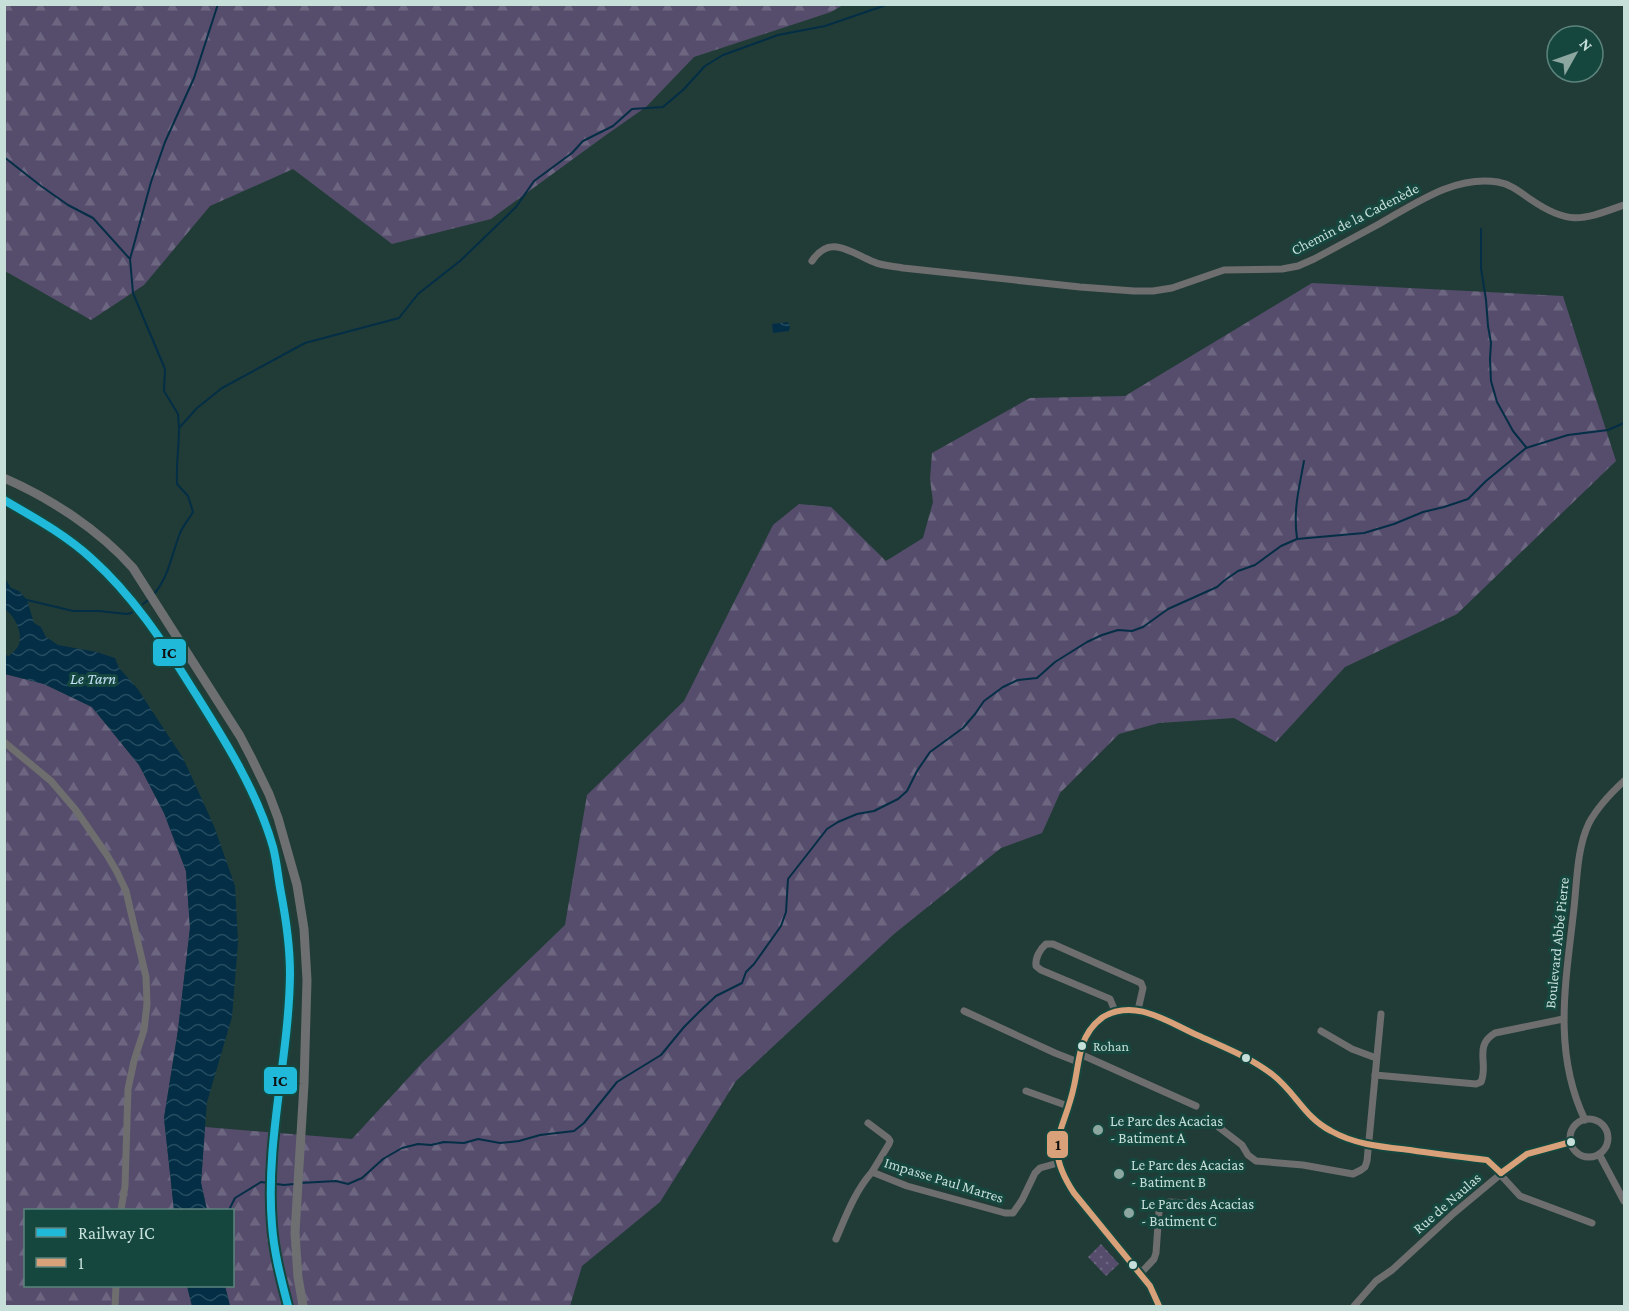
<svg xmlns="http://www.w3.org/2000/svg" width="1629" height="1311" font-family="'Crimson Pro',serif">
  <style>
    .forest { fill: url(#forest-firs) }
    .park { fill: url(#park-dots) }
    .water { fill: url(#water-waves) }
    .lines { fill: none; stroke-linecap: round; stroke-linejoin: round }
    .stream { stroke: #032e46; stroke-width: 2 }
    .street { stroke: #6e6e6e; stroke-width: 7 }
    .secondary { stroke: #6d6f70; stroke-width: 9 }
    .bus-1-casing { stroke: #16473f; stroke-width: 10 }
    .bus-1 { stroke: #d9a179; stroke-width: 6 }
    .rail-1-casing { stroke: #16473f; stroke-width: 12 }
    .rail-1 { stroke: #20b9da; stroke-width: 8 }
    .bus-dot { fill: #c6dfd9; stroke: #16473f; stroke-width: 2 }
    .poi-dot { fill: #8ca6a0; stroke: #16473f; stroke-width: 2 }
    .labels { text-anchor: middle; stroke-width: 6; stroke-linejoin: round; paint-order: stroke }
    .bus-label { font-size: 14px; fill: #c6dfd9; stroke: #16473f; text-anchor: start }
    .street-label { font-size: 15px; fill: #c6dfd9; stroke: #16473f }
    .poi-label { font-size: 15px; fill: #c6dfd9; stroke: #16473f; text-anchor: start }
    .water-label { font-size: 16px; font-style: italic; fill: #c3e1f8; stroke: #16473f }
    .line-badge { stroke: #16473f; stroke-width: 2 }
    .pale-badge-label { font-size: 16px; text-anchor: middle; font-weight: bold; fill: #111 }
  </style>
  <defs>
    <pattern id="forest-firs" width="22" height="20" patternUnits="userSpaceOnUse" patternTransform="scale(1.5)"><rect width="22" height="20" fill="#564d6d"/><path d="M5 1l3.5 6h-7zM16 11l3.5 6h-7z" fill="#6d6681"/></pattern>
    <pattern id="park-dots" width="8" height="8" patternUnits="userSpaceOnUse" patternTransform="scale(1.5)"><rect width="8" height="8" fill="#564d6d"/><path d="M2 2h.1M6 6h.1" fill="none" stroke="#6d6681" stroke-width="1.8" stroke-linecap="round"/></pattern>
    <pattern id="water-waves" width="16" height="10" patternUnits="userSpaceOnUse" patternTransform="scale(1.5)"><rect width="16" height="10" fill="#032e46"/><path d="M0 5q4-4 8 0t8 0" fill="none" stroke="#264c60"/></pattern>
  </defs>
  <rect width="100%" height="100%" fill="#213c37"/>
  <!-- forest -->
  <g class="forest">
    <polygon points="5,4 843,4 843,5 831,12 694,57 646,107 606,135 491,219 392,244 293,169 210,206 144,285 91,320 5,271"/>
    <polygon points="1312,283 1563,296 1616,461 1457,614 1345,667 1276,742 1234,718 1159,723 1119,734 1060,793 1042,833 1001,848 894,934 736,1081 660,1202 582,1266 570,1306 230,1306 225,1286 232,1286 232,1210 207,1210 201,1183 205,1127 352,1139 423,1062 565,925 587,795 684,701 773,525 799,504 831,507 886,561 923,538 933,502 930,479 932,453 1030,398 1125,396"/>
    <polygon points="5,674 44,684 92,707 139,765 164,813 186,871 190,928 178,1030 164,1118 174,1210 26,1210 26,1286 187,1286 192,1306 5,1306"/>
  </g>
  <!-- park -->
  <polygon class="park" points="1101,1244 1119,1264 1106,1276 1088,1257"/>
  <!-- water -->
  <g class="water">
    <polygon points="788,322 790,327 789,331 773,333 772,324"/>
    <path d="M5,578L11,588L19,591L27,600L34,623L41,627L46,637L58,645L97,652L115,658L119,668L137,688L183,758L214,826L235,886L238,942L232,1017L207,1102L205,1127L201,1183L207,1210H174L164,1118L178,1030L190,928L186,871L164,813L139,765L92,707L44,684L5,674V655L9,656C12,653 18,648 19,644C23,631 14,616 5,609Z"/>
    <polygon points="187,1286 225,1286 230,1306 192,1306"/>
  </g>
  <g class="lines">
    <!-- stream -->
    <g class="stream">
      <polyline points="4,157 41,186 68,205 93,218 129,258"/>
      <polyline points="1481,229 1481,268 1486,300 1488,326 1491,343 1490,359 1491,381 1497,402 1513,431 1526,447"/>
      <polyline points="179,428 178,414 164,391 165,369 133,293 130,259 151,182 165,142 194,78 218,4"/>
      <path d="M1297,538C1293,510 1299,489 1304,461"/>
      <path d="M154,594C169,577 172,553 180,533C183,526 189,519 193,512L188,496L177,484C176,465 179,447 179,428L197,408L222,388L305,343L399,318L418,294L460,261L516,207L534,181L572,153L583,141L613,126L632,109L663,107L683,90L705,66L723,55L778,35L825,26L889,4"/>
      <polyline points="25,601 27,600 73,611 99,611 127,614 131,613 151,598"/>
      <polyline points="300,1183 336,1181 348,1184 362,1178 383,1159 402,1148 418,1144 431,1145 444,1142 464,1143 478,1139 500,1143 519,1141 540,1135 574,1131 584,1123 617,1082 661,1055 684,1027 700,1011 716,996 742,983 746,972 754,964 781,926 786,912 788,879 827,829 838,822 857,814 874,811 898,799 907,791 917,771 930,752 963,728 975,714 984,701 1003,687 1018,680 1037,678 1055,662 1087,642 1102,635 1118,630 1132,631 1143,627 1168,609 1217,587 1225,580 1238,571 1255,565 1281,546 1297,539 1364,533 1394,524 1423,512 1444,507 1468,499 1486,481 1526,448 1568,435 1608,430 1624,423"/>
      <polyline points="229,1210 235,1198 261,1182 284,1185 294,1184"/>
    </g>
    <!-- street -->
    <g class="street">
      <path d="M812,261C830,233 851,253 874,262C883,266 893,266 903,268L1080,287L1134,291H1153L1172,288L1224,270L1282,269L1298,266L1314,259C1336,247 1357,236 1379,224C1415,204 1454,175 1498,182C1510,184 1520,192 1530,199C1569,226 1582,220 1624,205"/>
      <polyline points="4,742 51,781 75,809 107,855 117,872 126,891 146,977 147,1004 144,1030 134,1061 128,1089 125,1186 121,1210"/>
      <polyline points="964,1011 1055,1053 1078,1062"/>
      <path d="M1115,1011L1110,999L1041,970L1036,966C1035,958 1040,949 1046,944H1053L1141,983L1143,988L1138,1010"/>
      <polyline points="1321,1031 1352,1049 1376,1058"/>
      <polyline points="1080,1054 1196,1106"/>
      <path d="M1375,1075L1476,1084L1481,1082C1489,1064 1473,1046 1495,1033L1563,1019"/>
      <polyline points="1026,1091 1068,1106"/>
      <circle cx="1589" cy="1138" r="19"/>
      <path d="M1585,1120C1552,1051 1566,981 1574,908C1577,880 1577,848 1589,823C1598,806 1611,793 1624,781"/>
      <polyline points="1212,1122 1242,1145 1248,1155 1256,1161 1303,1165 1353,1174 1361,1170 1365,1167 1367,1161 1381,1014"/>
      <polyline points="868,1123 888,1138 890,1141 889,1144 872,1172"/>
      <polyline points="1599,1154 1624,1201"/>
      <path d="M836,1239C846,1216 855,1191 872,1172L907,1186L1005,1213H1013L1022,1200L1035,1173L1040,1168L1058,1163"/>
      <polyline points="1140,1274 1154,1259 1156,1253 1159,1211 1163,1204 1169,1202 1189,1203"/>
      <polyline points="115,1306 116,1286"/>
      <path d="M1159,1306L1150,1286L1074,1193C1050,1160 1054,1141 1069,1104C1079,1080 1074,1049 1092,1027C1101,1017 1114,1010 1128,1010C1151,1009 1175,1025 1195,1034C1221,1046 1249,1056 1272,1074C1284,1083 1292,1097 1302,1108C1318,1128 1344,1139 1368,1145L1487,1160L1520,1196L1592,1223"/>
      <polyline points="1354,1306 1376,1281 1392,1270 1454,1213 1520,1158 1533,1152 1571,1142"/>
    </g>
    <!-- secondary -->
    <path class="secondary" d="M4,478C52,499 99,530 133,568L240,736L251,757L269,794L278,818L297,885L304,929L307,980L304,1084L295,1233L298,1277L303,1306"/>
    <!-- bus-1 casing -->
    <g class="bus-1-casing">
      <g id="bus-1">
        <polyline points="1501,1173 1527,1154 1571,1142"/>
        <path d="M1159,1306L1150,1286L1074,1193C1042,1144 1064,1134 1074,1086C1077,1073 1078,1059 1082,1046C1086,1034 1093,1024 1103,1017C1135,998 1168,1022 1197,1035C1223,1047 1250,1057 1273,1075C1296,1093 1304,1117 1331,1131C1356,1145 1383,1147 1410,1150C1436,1154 1461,1157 1487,1160L1501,1173"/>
      </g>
    </g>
    <!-- bus-1 -->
    <use href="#bus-1" class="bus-1"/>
    <!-- rail-1 casing -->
    <g class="rail-1-casing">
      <path id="rail-1" d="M4,500C35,518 66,535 92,559C132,595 162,640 190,685C222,736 256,788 273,847C277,862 278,878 281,893C286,919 290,947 290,974C289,1058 265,1141 272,1225C274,1253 281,1279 288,1306"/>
    </g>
    <!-- rail-1 -->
    <use href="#rail-1" class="rail-1"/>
  </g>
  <!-- markers -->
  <g class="bus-dot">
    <circle cx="1082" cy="1046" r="5"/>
    <circle cx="1246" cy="1058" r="5"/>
    <circle cx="1571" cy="1142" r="5"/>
    <circle cx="1133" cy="1265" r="5"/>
  </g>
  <g class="poi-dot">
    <circle cx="1098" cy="1130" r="6"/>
    <circle cx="1119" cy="1174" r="6"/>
    <circle cx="1129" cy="1213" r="6"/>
  </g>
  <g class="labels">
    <!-- bus labels -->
    <g class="bus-label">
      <text x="1093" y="1051">Rohan</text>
    </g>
    <!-- street labels -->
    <g class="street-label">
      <text transform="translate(1355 219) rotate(-27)" y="5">Chemin de la Cadenède</text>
      <text transform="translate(1557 943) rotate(-84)" y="5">Boulevard Abbé Pierre</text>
      <text transform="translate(944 1180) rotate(17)" y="5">Impasse Paul Marres</text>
      <text transform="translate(1447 1203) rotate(-41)" y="5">Rue de Naulas</text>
    </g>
    <!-- poi labels -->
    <g class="poi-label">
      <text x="1110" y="1126">Le Parc des Acacias<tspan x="1110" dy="17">- Batiment A</tspan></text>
      <text x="1131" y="1170">Le Parc des Acacias<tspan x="1131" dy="17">- Batiment B</tspan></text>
      <text x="1141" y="1209">Le Parc des Acacias<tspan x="1141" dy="17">- Batiment C</tspan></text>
    </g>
    <!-- water labels -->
    <g class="water-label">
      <text x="93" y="684">Le Tarn</text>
    </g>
  </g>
  <g class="line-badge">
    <rect x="152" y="638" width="35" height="29" rx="6" fill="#20b9da"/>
    <rect x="263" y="1066" width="35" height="29" rx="6" fill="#20b9da"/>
    <rect x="1046" y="1130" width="23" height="29" rx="6" fill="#d9a179"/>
  </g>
  <g class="pale-badge-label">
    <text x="169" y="658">IC</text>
    <text x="280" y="1086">IC</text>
    <text x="1058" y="1150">1</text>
  </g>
  <!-- border -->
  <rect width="1629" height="1311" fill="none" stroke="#c6dfd9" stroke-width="12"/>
  <!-- legend -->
  <rect x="24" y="1209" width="210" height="78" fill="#16473f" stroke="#5c847d" stroke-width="1.5"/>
  <rect x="36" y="1228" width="30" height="9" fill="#20b9da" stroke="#5c847d" stroke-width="1.5"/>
  <text x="78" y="1239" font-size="18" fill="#c6dfd9">Railway IC</text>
  <rect x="36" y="1258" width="30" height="9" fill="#d9a179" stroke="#5c847d" stroke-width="1.5"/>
  <text x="78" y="1269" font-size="18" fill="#c6dfd9">1</text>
  <!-- north arrow -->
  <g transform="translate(1575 54) rotate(50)"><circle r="28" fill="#16473f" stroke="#5c847d" stroke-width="1.5"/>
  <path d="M0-4.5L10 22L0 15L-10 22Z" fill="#8ca6a0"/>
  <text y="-9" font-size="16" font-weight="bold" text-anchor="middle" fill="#c6dfd9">N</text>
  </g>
</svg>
